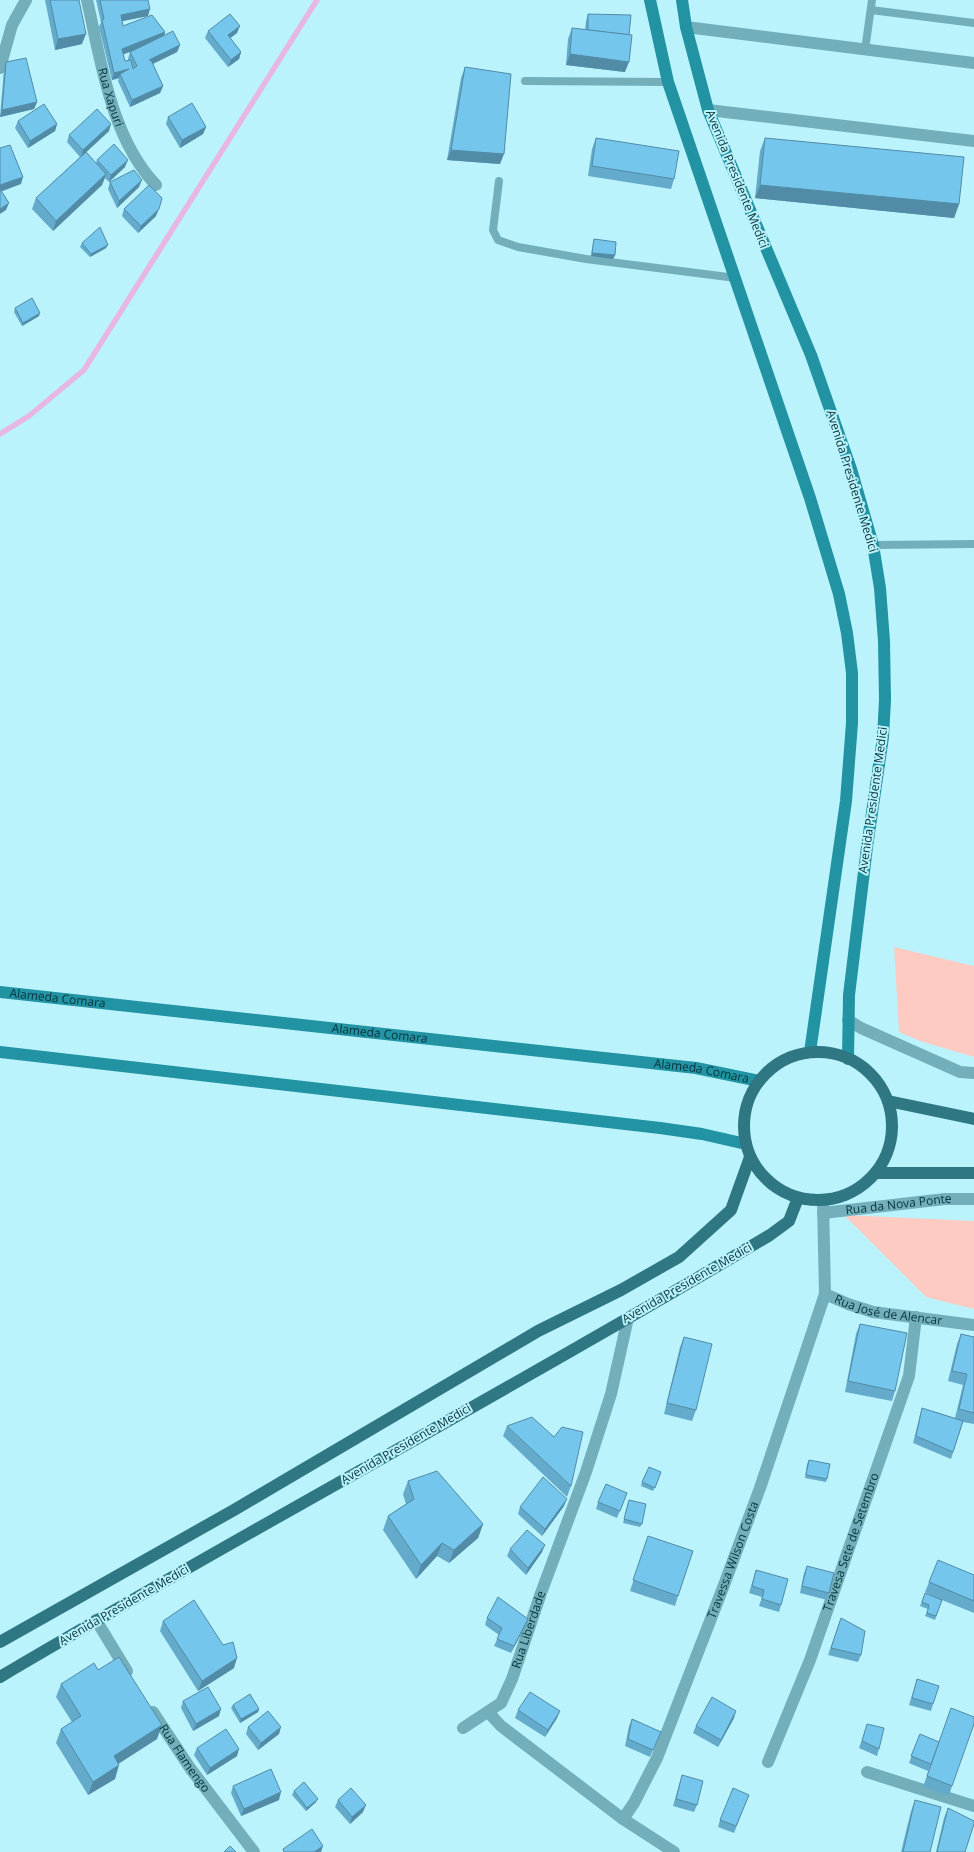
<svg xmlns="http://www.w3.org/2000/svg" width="974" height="1852" font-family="'Open Sans',sans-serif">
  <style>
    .green { fill: #fecbc2 }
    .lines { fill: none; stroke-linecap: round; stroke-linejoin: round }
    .stream { stroke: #e8b6e3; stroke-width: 5.5 }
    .lane { stroke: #72afba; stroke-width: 8 }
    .street { stroke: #72afba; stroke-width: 12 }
    .secondary { stroke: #2193a3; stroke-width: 12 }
    .primary { stroke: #2e7783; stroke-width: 12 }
    .wall { fill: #64aacb; fill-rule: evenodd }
    .shaded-wall { fill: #518ba5 }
    .building { fill: #74c6ec; stroke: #518ba5 }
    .labels { text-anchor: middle; stroke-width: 4; stroke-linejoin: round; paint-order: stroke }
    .street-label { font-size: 12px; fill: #05343a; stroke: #bbf3fd }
  </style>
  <rect width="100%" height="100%" fill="#bbf3fd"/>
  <!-- green -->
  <g class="green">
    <polygon points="894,947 974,966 974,1057 920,1041 899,1032"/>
    <polygon points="844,1215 974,1221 974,1309 926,1297"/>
  </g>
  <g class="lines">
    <!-- stream -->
    <polyline class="stream" points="0,434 29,416 84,370 317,0"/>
    <!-- lane -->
    <g class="lane">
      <polyline points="871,10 974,23"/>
      <polyline points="865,50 872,0"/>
      <polyline points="525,81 668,82"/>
      <polyline points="499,181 493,230 498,240 518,247 586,259 736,278"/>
      <polyline points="873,545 974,544"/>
    </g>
    <!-- street -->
    <g class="street">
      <path id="s1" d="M87,0C101,61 111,138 156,185"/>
      <polyline points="686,27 974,63"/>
      <polyline points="0,68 12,25 26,0"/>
      <polyline points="708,110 974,141"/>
      <polyline points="848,1020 861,1028 960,1072 974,1073"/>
      <path id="s2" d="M823,1201L825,1294L848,1304L873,1312L974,1325"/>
      <path id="s3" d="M823,1213L945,1199H974"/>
      <polyline points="96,1620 127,1671"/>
      <path id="s4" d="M153,1712L190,1768L254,1852"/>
      <polyline points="489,1713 501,1726 623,1819 674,1852"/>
      <path id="s5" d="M463,1728L501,1703L512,1679L541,1593L586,1472L611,1394L628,1318"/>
      <path id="s6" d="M768,1762L810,1660L909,1376L916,1317"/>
      <polyline points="867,1772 974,1806"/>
      <path id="s7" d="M623,1819L634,1803L657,1758L724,1585L760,1488L825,1294"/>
    </g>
    <!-- secondary -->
    <g class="secondary">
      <polyline points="650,0 668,82 810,498 839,594 847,633 852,673 852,723 846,801 810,1052"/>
      <polyline points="682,0 686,27 708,110 811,355 851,469 873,545 880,588 884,641 885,700 883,737 867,847 849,995 848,1059"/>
      <path id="s8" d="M0,992L696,1068L759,1081"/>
      <polyline points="0,1052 660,1128 702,1134 746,1144"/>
    </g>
    <!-- primary -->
    <g class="primary">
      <circle cx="818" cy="1126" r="74"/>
      <polyline points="888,1101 974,1119"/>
      <polyline points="876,1173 974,1173"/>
      <polyline points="0,1642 234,1510 538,1331 621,1290 679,1257 731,1210 750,1157"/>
      <path d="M0,1677C255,1526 516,1387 770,1235L789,1221L798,1198"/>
    </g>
  </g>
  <!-- wall -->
  <g class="wall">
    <polygon points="45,0 79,0 82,44 55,50"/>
    <path d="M96,0H148V16L122,21L123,26L165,32L164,35L180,45L177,52L153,64L163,86L160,93L130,107L118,81L119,78L112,80L99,27L101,22ZM133,51L130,52L128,59V60L125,61L123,54Z"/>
    <polygon points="588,14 625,72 566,65 568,39 572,28 585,30 586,21"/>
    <polygon points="208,31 237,33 230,38 241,52 239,59 228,67 205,38"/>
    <polygon points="6,62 37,102 34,109 0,117 4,69"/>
    <polygon points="465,67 500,164 447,160 461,78"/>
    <polygon points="168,117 206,127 203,134 180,148 166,124"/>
    <polygon points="18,121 57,124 55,131 28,148 15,128"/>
    <polygon points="109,131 86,152 96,163 97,160 125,167 109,182 105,178 102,185 53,231 32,209 36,198 80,157 67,142 69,135"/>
    <polygon points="596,138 674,179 671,189 588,176 592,149"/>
    <polygon points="765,138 959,204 954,218 755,198 760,151"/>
    <polygon points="110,182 139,187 117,208 108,189"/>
    <polygon points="124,209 156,216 138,233 122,216"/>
    <polygon points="594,239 615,255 613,259 591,256 593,243"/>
    <polygon points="82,243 106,248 90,257 80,247"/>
    <polygon points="15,308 39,316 22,326 14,312"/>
    <polygon points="860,1324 895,1391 892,1401 845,1392 856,1334"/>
    <polygon points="961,1334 974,1337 974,1424 963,1422 951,1459 913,1443 920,1415 922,1408 955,1418 963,1385 948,1381 957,1344"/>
    <polygon points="684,1337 696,1410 692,1421 664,1414 680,1347"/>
    <polygon points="507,1426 571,1486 567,1497 503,1436"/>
    <polygon points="809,1460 827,1479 826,1482 805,1478 807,1464"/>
    <polygon points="661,1472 653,1491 641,1486 642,1482"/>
    <polygon points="408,1481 483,1524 478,1538 449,1563 437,1556 416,1579 383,1530 388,1516 406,1504 403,1494"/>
    <polygon points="627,1493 617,1518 596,1509 598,1502"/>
    <polygon points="629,1500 642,1524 640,1527 623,1523"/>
    <polygon points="564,1506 542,1536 518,1514 520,1507"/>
    <polygon points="648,1536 678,1596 675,1606 630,1591"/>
    <polygon points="510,1549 542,1552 526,1575 507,1556"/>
    <polygon points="807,1566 829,1593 827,1600 800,1593 804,1573"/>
    <polygon points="756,1570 781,1605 779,1612 759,1606 762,1597 749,1593"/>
    <polygon points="974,1575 974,1613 942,1600 935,1620 925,1616 928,1609 920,1606 925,1593 934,1597 925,1592 929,1582"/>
    <polygon points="487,1618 528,1619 525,1626 511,1653 494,1646 499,1635 485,1625"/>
    <polygon points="841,1618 861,1655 858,1662 828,1655"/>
    <polygon points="163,1621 223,1645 234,1668 198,1691 160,1631"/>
    <polygon points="98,1670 157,1739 118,1763 115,1779 88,1795 56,1743 61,1729 72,1722 56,1697 61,1684"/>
    <polygon points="917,1679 933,1704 931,1711 909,1705"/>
    <polygon points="183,1701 219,1716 193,1731 181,1708"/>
    <polygon points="233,1705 259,1709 258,1712 240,1723 231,1708"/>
    <polygon points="518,1710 557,1718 545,1737 515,1718"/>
    <polygon points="734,1718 718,1747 693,1733 696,1726"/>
    <polygon points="632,1719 661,1732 650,1757 625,1746 629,1726"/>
    <polygon points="248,1727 279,1734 258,1750 246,1734"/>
    <polygon points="865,1731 879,1749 877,1756 859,1748"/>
    <polygon points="920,1734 952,1786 949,1796 923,1787 931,1764 928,1771 909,1763"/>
    <polygon points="197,1748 237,1756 207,1775 194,1755"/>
    <polygon points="682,1775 697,1805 694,1812 673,1806"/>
    <polygon points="233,1786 279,1800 241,1816 231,1793"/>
    <polygon points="294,1791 316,1802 306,1811 292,1795"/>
    <polygon points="749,1795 734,1833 718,1827 720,1820"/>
    <polygon points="338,1800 363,1812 350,1824 335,1807"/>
    <polygon points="915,1800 930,1852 901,1852 911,1811"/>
    <polygon points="948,1808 965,1852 936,1852 944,1818"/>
  </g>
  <!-- shaded-wall -->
  <g class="shaded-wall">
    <polygon points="150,9 148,16 118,22 121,15"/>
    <polygon points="240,26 237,33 225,42 228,35"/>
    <polygon points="165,32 163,39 119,56 122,49"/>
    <polygon points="86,34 82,44 55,50 58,39"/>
    <polygon points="180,45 177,52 146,67 149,60"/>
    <polygon points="241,52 239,59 228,67 231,60"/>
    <polygon points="570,54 629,62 625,72 566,65"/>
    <polygon points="129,69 120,74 119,78 112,80 114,73"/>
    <polygon points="163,86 160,93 130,107 132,100"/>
    <polygon points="37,102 34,109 0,117 2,110"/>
    <polygon points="57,124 55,131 28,148 30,141"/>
    <polygon points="111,124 109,131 81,157 83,150"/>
    <polygon points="206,127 203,134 180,148 182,140"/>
    <polygon points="451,150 504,154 500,164 447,160"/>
    <polygon points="128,160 125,167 109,182 111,175"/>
    <polygon points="106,174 102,185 53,231 56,221"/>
    <polygon points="23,177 21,184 0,192 0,185"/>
    <polygon points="142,180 139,187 117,208 119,201"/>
    <polygon points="760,185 959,204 954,218 755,198"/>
    <polygon points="9,203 6,210 0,214 0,209"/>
    <polygon points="159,209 156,216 138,233 141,226"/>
    <polygon points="108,245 106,248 90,257 91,254"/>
    <polygon points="592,253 615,255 613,259 591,256"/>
    <polygon points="40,313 39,316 22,326 23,323"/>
    <polygon points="567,1499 564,1506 542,1536 545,1529"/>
    <polygon points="483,1524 478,1538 449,1563 454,1550"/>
    <polygon points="442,1543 437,1556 416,1579 421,1565"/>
    <polygon points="545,1545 542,1552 526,1575 528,1568"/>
    <polygon points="528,1619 525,1626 511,1653 514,1646"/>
    <polygon points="237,1658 234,1668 198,1691 202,1681"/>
    <polygon points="221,1709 219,1716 193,1731 196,1724"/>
    <polygon points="259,1709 258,1712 240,1723 241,1719"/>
    <polygon points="560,1711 557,1718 545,1737 548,1730"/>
    <polygon points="736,1711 734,1718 718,1747 721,1740"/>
    <polygon points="162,1725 157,1739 109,1770 114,1756"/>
    <polygon points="281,1727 279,1734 258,1750 261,1743"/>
    <polygon points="239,1749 237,1756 207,1775 210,1768"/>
    <polygon points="119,1765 115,1779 88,1795 93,1782"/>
    <polygon points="281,1792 279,1800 241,1816 244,1809"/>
    <polygon points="318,1799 316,1802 306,1811 307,1808"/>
    <polygon points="366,1805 363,1812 350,1824 352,1817"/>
    <polygon points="323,1846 321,1852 314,1852"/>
  </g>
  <!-- building -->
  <g class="building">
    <polygon points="50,0 79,0 86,34 58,39"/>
    <polygon points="100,0 148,0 150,9 121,15 123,26 152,15 165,32 122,49 125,61 131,60 133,69 137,66 130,52 173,31 180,45 149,60 151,60 163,86 132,100 120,74 129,69 114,73 102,20 104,19"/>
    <polygon points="230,14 240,26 228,35 241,52 231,60 208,31"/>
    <polygon points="588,14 631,15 629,35 588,30"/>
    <polygon points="572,28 632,35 629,62 570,54"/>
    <polygon points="26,58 37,102 2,110 6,62"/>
    <polygon points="465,67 511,74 504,154 451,150"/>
    <polygon points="192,103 206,127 182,140 168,117"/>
    <polygon points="44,104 57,124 30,141 18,121"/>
    <polygon points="97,109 111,124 83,150 69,135"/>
    <polygon points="596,138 679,151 674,179 592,166"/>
    <polygon points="765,138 964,157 959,204 760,185"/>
    <polygon points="114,144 128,160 111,175 97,160"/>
    <polygon points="10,145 23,177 0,185 0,148"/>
    <polygon points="86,152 106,174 56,221 36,198"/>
    <polygon points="134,170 142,180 119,201 110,182"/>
    <polygon points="149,185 162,198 159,209 141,226 124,209"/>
    <polygon points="0,189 9,203 0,209"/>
    <polygon points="100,227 108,245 91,254 82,243"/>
    <polygon points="594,239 616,242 615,255 592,253"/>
    <polygon points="32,298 40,313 23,323 15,308"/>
    <polygon points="860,1324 907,1333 895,1391 848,1381"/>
    <polygon points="961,1334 974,1337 974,1413 959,1409 967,1374 952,1371"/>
    <polygon points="684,1337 712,1344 696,1410 667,1403"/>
    <polygon points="922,1408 963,1421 953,1452 916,1436"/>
    <polygon points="532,1417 554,1437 562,1427 583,1432 571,1486 507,1426"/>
    <polygon points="809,1460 830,1464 827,1479 806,1475"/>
    <polygon points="649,1467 661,1472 655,1488 642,1482"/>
    <polygon points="437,1471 483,1524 454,1550 442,1543 421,1565 388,1516 414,1499 408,1481"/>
    <polygon points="543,1477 567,1499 545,1529 520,1507"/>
    <polygon points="606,1484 627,1493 620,1511 598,1502"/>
    <polygon points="629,1500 646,1504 642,1524 624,1519"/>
    <polygon points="527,1530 545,1545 528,1568 510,1549"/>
    <polygon points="648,1536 693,1551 678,1596 633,1580"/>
    <polygon points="938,1560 974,1575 974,1601 929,1582"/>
    <polygon points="807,1566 834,1573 829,1593 802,1586"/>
    <polygon points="756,1570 788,1579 781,1605 762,1599 764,1590 752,1586"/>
    <polygon points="925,1593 942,1600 936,1616 927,1613 929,1605 922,1602"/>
    <polygon points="498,1597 528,1619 514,1646 497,1639 502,1628 487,1618"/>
    <polygon points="194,1600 223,1645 233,1642 237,1658 202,1681 163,1621"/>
    <polygon points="841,1618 865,1631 861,1655 831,1648"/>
    <polygon points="119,1657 162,1725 114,1756 119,1765 93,1782 61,1729 81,1716 61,1684 94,1663 98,1670"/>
    <polygon points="917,1679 939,1686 933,1704 912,1698"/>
    <polygon points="208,1687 221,1709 196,1724 183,1701"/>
    <polygon points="530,1692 560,1711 548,1730 518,1710"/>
    <polygon points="250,1694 259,1709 241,1719 233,1705"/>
    <polygon points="712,1697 736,1711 721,1740 696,1726"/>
    <polygon points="951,1708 974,1717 974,1724 952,1786 927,1776"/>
    <polygon points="268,1711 281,1727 261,1743 248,1727"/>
    <polygon points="632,1719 661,1732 653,1750 628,1739"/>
    <polygon points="867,1724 884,1728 879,1749 862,1741"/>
    <polygon points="226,1729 239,1749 210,1768 197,1748"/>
    <polygon points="920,1734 939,1742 931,1764 911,1756"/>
    <polygon points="271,1769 281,1792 244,1809 233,1786"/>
    <polygon points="682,1775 703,1781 697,1805 676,1799"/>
    <polygon points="304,1782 318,1799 307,1808 294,1791"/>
    <polygon points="351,1788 366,1805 352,1817 338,1800"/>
    <polygon points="733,1788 749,1795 736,1826 720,1820"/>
    <polygon points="915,1800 941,1807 930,1852 903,1852"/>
    <polygon points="948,1808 974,1821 974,1824 965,1852 937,1852"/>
    <polygon points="312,1829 323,1846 314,1852 284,1852 283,1849"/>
    <polygon points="230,1846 236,1852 224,1852"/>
  </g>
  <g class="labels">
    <!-- street labels -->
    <g class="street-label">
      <text dy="4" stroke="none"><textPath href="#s1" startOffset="100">Rua Xapuri</textPath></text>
      <text transform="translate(737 179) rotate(68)" y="4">Avenida Presidente Medici</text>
      <text transform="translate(852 481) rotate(73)" y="4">Avenida Presidente Medici</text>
      <text transform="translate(873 800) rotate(-82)" y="4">Avenida Presidente Medici</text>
      <text dy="4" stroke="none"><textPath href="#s8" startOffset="58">Alameda Comara</textPath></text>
      <text dy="4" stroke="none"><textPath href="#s8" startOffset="382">Alameda Comara</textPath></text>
      <text dy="4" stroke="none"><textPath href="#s8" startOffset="706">Alameda Comara</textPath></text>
      <text dy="4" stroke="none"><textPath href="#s3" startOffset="76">Rua da Nova Ponte</textPath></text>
      <text transform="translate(687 1283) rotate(-30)" y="4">Avenida Presidente Medici</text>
      <text dy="4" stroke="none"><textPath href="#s2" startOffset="159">Rua José de Alencar</textPath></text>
      <text transform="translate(406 1444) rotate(-30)" y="4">Avenida Presidente Medici</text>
      <text dy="4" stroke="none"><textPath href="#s6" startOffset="235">Travesa Sete de Setembro</textPath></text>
      <text dy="4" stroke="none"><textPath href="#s7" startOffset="282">Travessa Wilson Costa</textPath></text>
      <text transform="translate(124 1605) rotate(-30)" y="4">Avenida Presidente Medici</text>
      <text dy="4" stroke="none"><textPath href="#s5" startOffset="124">Rua Liberdade</textPath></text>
      <text dy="4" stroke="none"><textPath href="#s4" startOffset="56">Rua Flamengo</textPath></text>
    </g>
  </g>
</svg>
